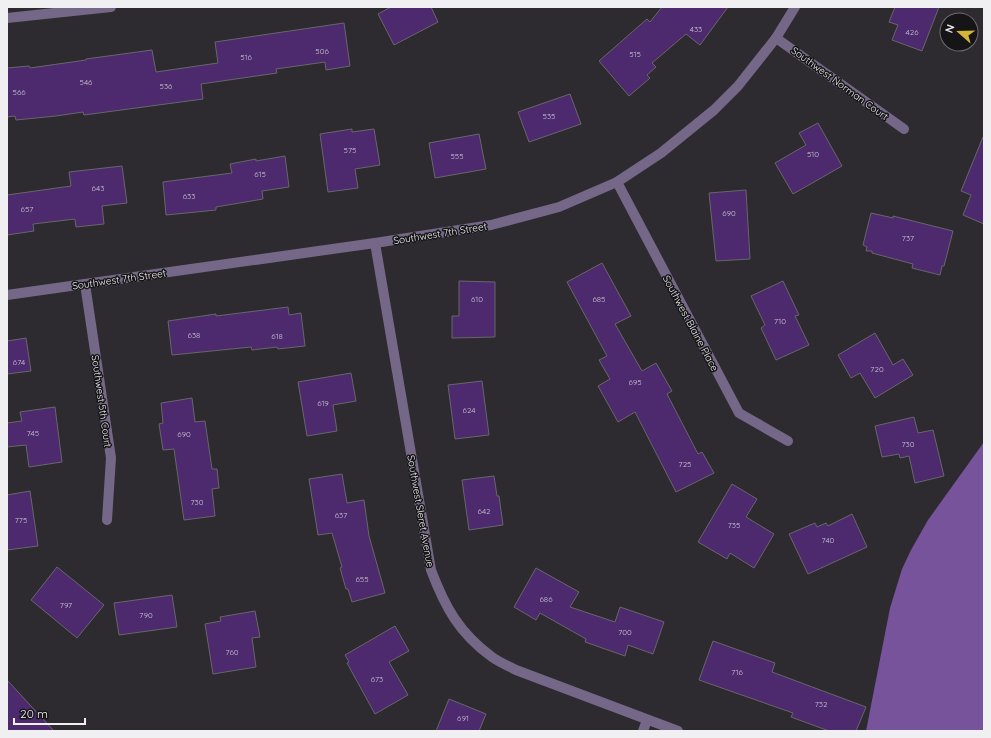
<svg xmlns="http://www.w3.org/2000/svg" width="991" height="738" font-family="Quicksand,sans-serif">
  <style>
    .forest { fill: #76539b }
    .building { fill: #4c2a6d; stroke: #68666b }
    .lines { fill: none; stroke-linecap: round; stroke-linejoin: round }
    .minor { stroke: #756787; stroke-width: 10 }
    .labels { text-anchor: middle; stroke-width: 3; stroke-linejoin: round; paint-order: stroke }
    .number-label { font-size: 8px; fill: #c7bed1 }
    .street-label { font-size: 10px; fill: #f0eff2; stroke: #151416 }
  </style>
  <rect width="100%" height="100%" fill="#2d2b2f"/>
  <!-- forest -->
  <polygon class="forest" points="984,442 984,731 866,731 890,608 902,569 911,550 928,520"/>
  <!-- building -->
  <g class="building">
    <polygon points="391,7 431,7 438,22 394,45 378,14"/>
    <polygon points="662,7 728,7 700,45 686,34 652,63 656,67 647,75 650,78 629,96 599,61 647,19 650,22"/>
    <polygon points="895,7 939,7 922,51 892,40 898,25 889,22"/>
    <polygon points="344,23 350,66 326,70 325,62 276,69 277,73 201,84 203,99 84,115 83,112 56,116 16,120 15,116 7,117 7,68 29,66 30,68 86,60 86,59 152,50 156,72 218,63 215,42"/>
    <polygon points="570,94 581,124 529,142 518,112"/>
    <polygon points="818,123 842,166 793,194 775,163 806,145 799,133"/>
    <polygon points="352,129 352,132 374,129 380,165 355,169 358,188 328,192 320,134"/>
    <polygon points="479,134 486,169 435,178 429,143"/>
    <polygon points="983,137 984,137 984,224 963,215 971,195 961,191"/>
    <polygon points="285,156 289,187 262,191 263,199 216,207 216,210 166,215 163,182 232,173 230,164 256,159 256,161"/>
    <polygon points="122,166 127,203 102,206 104,224 76,227 75,219 33,224 34,231 7,235 7,195 71,186 69,172"/>
    <polygon points="746,190 750,259 716,261 709,193"/>
    <polygon points="871,213 893,218 893,216 953,231 944,266 942,266 940,275 912,268 913,264 872,253 872,251 866,251 867,247 863,245"/>
    <polygon points="602,263 631,316 615,324 642,371 656,363 672,391 667,394 698,454 702,452 714,473 676,492 635,412 618,422 598,386 610,379 599,360 607,356 567,282"/>
    <polygon points="459,281 495,282 495,337 452,338 452,316 459,316"/>
    <polygon points="783,281 799,315 795,316 809,345 776,360 761,328 765,325 751,296"/>
    <polygon points="288,307 289,315 301,313 305,346 278,349 277,347 252,350 251,347 172,355 168,321 216,314 216,316"/>
    <polygon points="875,333 893,365 903,359 913,375 875,398 860,373 851,378 838,355"/>
    <polygon points="26,338 31,371 7,374 7,341"/>
    <polygon points="351,373 356,401 333,405 337,431 307,436 298,382"/>
    <polygon points="482,381 489,435 455,439 448,385"/>
    <polygon points="192,398 195,422 205,421 212,469 217,469 219,488 212,489 215,516 184,520 174,449 163,450 159,424 163,423 161,403"/>
    <polygon points="55,407 62,462 29,467 26,445 7,447 7,423 22,421 20,412"/>
    <polygon points="914,417 918,433 933,430 944,476 915,483 909,456 900,458 899,454 882,457 875,426"/>
    <polygon points="342,474 347,503 364,500 369,536 385,593 352,602 348,589 346,589 340,568 342,567 332,533 318,535 309,479"/>
    <polygon points="494,476 497,496 499,496 503,525 469,530 462,480"/>
    <polygon points="732,484 757,499 746,517 774,534 754,568 730,553 727,559 698,542"/>
    <polygon points="30,491 38,546 7,550 7,495"/>
    <polygon points="852,514 867,547 808,574 789,534 815,523 817,527 826,523 828,526"/>
    <polygon points="57,567 104,605 77,638 31,600"/>
    <polygon points="536,568 579,592 570,607 615,622 620,607 664,622 653,654 628,645 625,656 585,642 586,639 540,613 536,620 514,607"/>
    <polygon points="172,595 177,627 119,635 114,603"/>
    <polygon points="255,611 260,637 252,638 256,667 213,674 205,624 221,621 220,617"/>
    <polygon points="395,626 409,651 389,662 408,695 375,714 347,663 349,662 345,655"/>
    <polygon points="713,641 775,663 772,672 866,707 856,731 829,731 791,717 793,713 699,680"/>
    <polygon points="7,680 54,731 7,731"/>
    <polygon points="449,699 486,714 479,731 436,731"/>
  </g>
  <g class="lines">
    <!-- minor -->
    <g class="minor">
      <polyline points="7,18 111,7"/>
      <polyline points="776,38 904,129"/>
      <polyline points="617,182 739,413 788,441"/>
      <path d="M375,243L431,570C445,607 459,633 492,657C499,662 508,666 516,670L678,731"/>
      <polyline points="85,284 111,458 107,520"/>
      <polyline points="7,295 375,243 491,225 559,207 617,182 661,153 714,110 738,86 776,38 795,7"/>
      <polyline points="643,731 647,720"/>
    </g>
  </g>
  <g class="labels">
    <!-- number labels -->
    <g class="number-label">
      <text x="696" y="32">433</text>
      <text x="912" y="35">426</text>
      <text x="322" y="54">506</text>
      <text x="635" y="57">515</text>
      <text x="246" y="60">516</text>
      <text x="86" y="85">546</text>
      <text x="166" y="89">536</text>
      <text x="19" y="95">566</text>
      <text x="549" y="119">535</text>
      <text x="350" y="153">575</text>
      <text x="813" y="157">510</text>
      <text x="457" y="159">555</text>
      <text x="260" y="177">615</text>
      <text x="98" y="191">643</text>
      <text x="189" y="199">633</text>
      <text x="27" y="212">657</text>
      <text x="729" y="216">690</text>
      <text x="908" y="241">737</text>
      <text x="477" y="302">610</text>
      <text x="599" y="302">685</text>
      <text x="780" y="324">710</text>
      <text x="194" y="338">638</text>
      <text x="277" y="339">618</text>
      <text x="19" y="365">674</text>
      <text x="877" y="372">720</text>
      <text x="635" y="385">695</text>
      <text x="323" y="406">619</text>
      <text x="469" y="413">624</text>
      <text x="33" y="436">745</text>
      <text x="184" y="437">690</text>
      <text x="908" y="447">730</text>
      <text x="685" y="467">725</text>
      <text x="197" y="505">730</text>
      <text x="484" y="514">642</text>
      <text x="341" y="518">637</text>
      <text x="21" y="523">775</text>
      <text x="734" y="528">735</text>
      <text x="828" y="543">740</text>
      <text x="362" y="582">655</text>
      <text x="546" y="602">686</text>
      <text x="66" y="608">797</text>
      <text x="146" y="618">790</text>
      <text x="625" y="635">700</text>
      <text x="232" y="655">760</text>
      <text x="737" y="675">716</text>
      <text x="377" y="682">673</text>
      <text x="821" y="707">732</text>
      <text x="463" y="721">691</text>
    </g>
    <!-- street labels -->
    <g class="street-label">
      <text transform="translate(840 83) rotate(36)" y="4">Southwest Norman Court</text>
      <text transform="translate(440 233) rotate(-9)" y="4">Southwest 7th Street</text>
      <text transform="translate(119 279) rotate(-8)" y="4">Southwest 7th Street</text>
      <text transform="translate(691 323) rotate(62)" y="4">Southwest Blaine Place</text>
      <text transform="translate(102 401) rotate(82)" y="4">Southwest 5th Court</text>
      <text transform="translate(421 511) rotate(80)" y="4">Southwest Sleret Avenue</text>
    </g>
  </g>
  <!-- border -->
  <rect width="991" height="738" fill="none" stroke="#f0eff2" stroke-width="16"/>
  <!-- north arrow -->
  <g transform="translate(959 32) rotate(290)"><circle r="19" fill="#151416" stroke="#6d6c6e"/>
  <path d="M0-3L7 15L0 10L-7 15Z" fill="#d5b535"/>
  <text y="-6" font-size="11" font-weight="bold" text-anchor="middle" fill="#f0eff2">N</text>
  </g>
  <!-- scale -->
  <path d="M14 718v6h71v-6" fill="none" stroke="#f0eff2" stroke-width="2"/>
  <text x="20" y="718" font-size="12" fill="#f0eff2" stroke="#151416" stroke-width="3" paint-order="stroke">20 m</text>
</svg>
